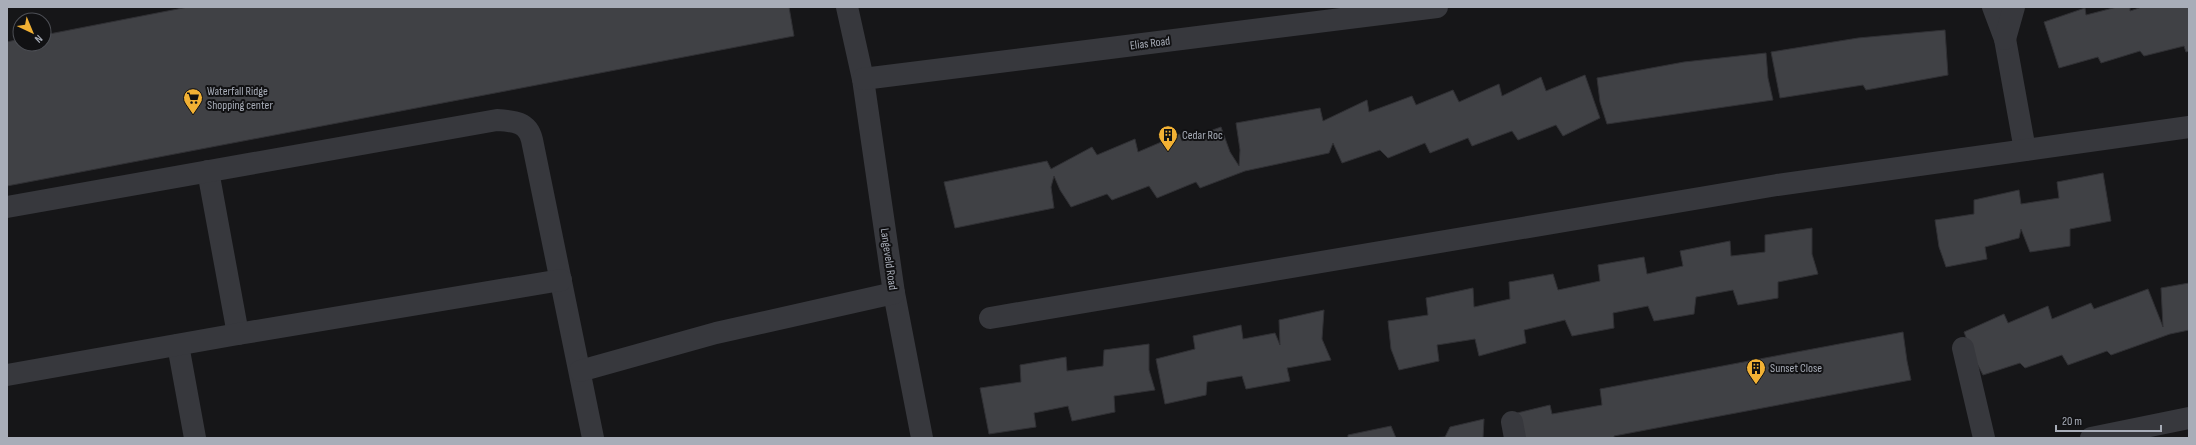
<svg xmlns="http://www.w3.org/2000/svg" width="2196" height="445" font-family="'Sofia Sans Condensed',sans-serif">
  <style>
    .building { fill: #404145; stroke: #303034 }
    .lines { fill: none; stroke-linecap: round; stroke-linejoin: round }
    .minor { stroke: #37383d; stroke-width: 22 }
    .labels { text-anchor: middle; stroke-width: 4; stroke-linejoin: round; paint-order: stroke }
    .street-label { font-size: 12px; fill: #a8adb8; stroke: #111113 }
    .poi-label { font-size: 12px; fill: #a8adb8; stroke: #111113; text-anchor: start }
  </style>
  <rect width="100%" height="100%" fill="#161618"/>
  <!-- building -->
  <g class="building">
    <polygon points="188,7 789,7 794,36 7,186 7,42 20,39 20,44 44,44 44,35"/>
    <polygon points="2117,7 2130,7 2130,11 2142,7 2189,7 2189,51 2186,52 2184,46 2144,56 2140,51 2101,63 2098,57 2059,68 2044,22 2085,8 2086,15"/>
    <polygon points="1945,30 1948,75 1866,90 1863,85 1780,98 1771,52 1858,38"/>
    <polygon points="1766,53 1768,78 1773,100 1607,124 1600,102 1597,78 1684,62"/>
    <polygon points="1585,75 1600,118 1563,136 1556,125 1518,140 1512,131 1472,146 1468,138 1430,153 1425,143 1388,158 1380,150 1342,163 1333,143 1329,153 1245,171 1200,188 1196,182 1157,198 1149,186 1112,200 1107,194 1071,207 1060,190 1054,176 1051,187 1054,208 955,228 944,182 1047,161 1051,169 1092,147 1097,155 1135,139 1138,152 1180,134 1182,141 1221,127 1230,152 1239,166 1240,150 1236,123 1320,108 1323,121 1367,100 1369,112 1412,96 1416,105 1453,90 1459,102 1499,84 1502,96 1541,77 1546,91"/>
    <polygon points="2103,173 2111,221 2070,229 2070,246 2030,252 2021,229 2019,238 1985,247 1987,259 1946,267 1939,247 1935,220 1974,214 1974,200 2019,190 2021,204 2059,198 2057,182"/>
    <polygon points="1812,228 1812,254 1818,274 1778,282 1778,298 1738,305 1733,290 1696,297 1694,314 1654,321 1648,306 1613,313 1614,328 1572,336 1565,320 1524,330 1526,343 1479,356 1475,339 1437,345 1439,361 1399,370 1391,349 1388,321 1428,315 1426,298 1473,288 1474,307 1510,299 1509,282 1553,274 1558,290 1600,281 1598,265 1644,257 1647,274 1683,266 1680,251 1730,241 1731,256 1765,252 1765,235"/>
    <polygon points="2189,283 2189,330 2170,334 2111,355 2107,351 2068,365 2062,355 2025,368 2020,363 1983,375 1973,356 1964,332 2004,314 2008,323 2048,306 2052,319 2091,303 2094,309 2148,289 2163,327 2161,288"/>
    <polygon points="1324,310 1322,339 1331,360 1287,368 1290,381 1246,389 1242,376 1207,382 1206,395 1165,404 1156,359 1195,349 1193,336 1241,325 1243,339 1275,333 1280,345 1279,320"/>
    <polygon points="1903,332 1907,361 1911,380 1614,436 1614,438 1522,438 1517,413 1550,405 1552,414 1602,405 1600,389"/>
    <polygon points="1149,344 1149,370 1155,390 1114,396 1115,412 1072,421 1068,406 1034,413 1036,427 989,434 980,388 1021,382 1020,365 1066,357 1067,371 1103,366 1104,350"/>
    <polygon points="1484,419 1483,438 1430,438 1445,437 1450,427"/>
    <polygon points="1391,426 1396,438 1348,438 1348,435"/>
  </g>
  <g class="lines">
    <!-- minor -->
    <g class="minor">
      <polyline points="847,7 863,79 894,293 922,438"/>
      <polyline points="1993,7 2005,39 2025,150"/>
      <polyline points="2005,39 2014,7"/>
      <polyline points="863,79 1437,7"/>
      <polyline points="208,171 238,334"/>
      <path d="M7,207L497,120C514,121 528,122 532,140L593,438"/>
      <polyline points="990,318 1777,185 2189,127"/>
      <polyline points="178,345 195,438"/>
      <polyline points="1963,348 1984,438"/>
      <polyline points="580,371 716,333 894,293"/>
      <polyline points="7,375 238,334 561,280"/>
      <polyline points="1512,422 1515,438"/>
      <polyline points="2091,438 2189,418"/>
    </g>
  </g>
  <!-- icons -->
  <defs>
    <g id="supermarket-pin" transform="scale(1)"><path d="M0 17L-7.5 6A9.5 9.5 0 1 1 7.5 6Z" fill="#f2b134" stroke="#111113"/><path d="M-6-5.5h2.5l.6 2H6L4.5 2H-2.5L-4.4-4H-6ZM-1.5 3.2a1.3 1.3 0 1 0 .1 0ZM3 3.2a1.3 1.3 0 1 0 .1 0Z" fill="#111"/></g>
    <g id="building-pin" transform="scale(1)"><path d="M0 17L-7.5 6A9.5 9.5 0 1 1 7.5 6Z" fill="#f2b134" stroke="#111113"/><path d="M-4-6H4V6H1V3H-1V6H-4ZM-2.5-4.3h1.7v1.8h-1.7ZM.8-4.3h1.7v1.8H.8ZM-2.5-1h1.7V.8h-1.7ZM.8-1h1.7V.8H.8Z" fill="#111"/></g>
  </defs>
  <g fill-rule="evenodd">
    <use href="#supermarket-pin" x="193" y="98"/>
    <use href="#building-pin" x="1168" y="135"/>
    <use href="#building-pin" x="1756" y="368"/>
  </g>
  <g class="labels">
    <!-- street labels -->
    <g class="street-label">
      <text transform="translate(1150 43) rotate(-7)" y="4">Elias Road</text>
      <text transform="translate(889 259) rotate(82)" y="4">Langeveld Road</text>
    </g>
    <!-- poi labels -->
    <g class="poi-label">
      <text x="207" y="95">Waterfall Ridge<tspan x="207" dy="14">Shopping center</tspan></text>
      <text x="1182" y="139">Cedar Roc</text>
      <text x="1770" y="372">Sunset Close</text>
    </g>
  </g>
  <!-- border -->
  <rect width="2196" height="445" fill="none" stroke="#a8adb8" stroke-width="16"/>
  <!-- north arrow -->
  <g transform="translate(32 32) rotate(136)"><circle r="19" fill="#111113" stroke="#4d4f55"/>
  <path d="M0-3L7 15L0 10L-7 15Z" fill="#f2b134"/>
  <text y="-6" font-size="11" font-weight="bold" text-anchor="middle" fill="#a8adb8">N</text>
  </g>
  <!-- scale -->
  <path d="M2056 425v6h105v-6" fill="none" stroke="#a8adb8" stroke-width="2"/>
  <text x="2062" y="425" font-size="12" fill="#a8adb8" stroke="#111113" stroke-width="3" paint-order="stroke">20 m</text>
</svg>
